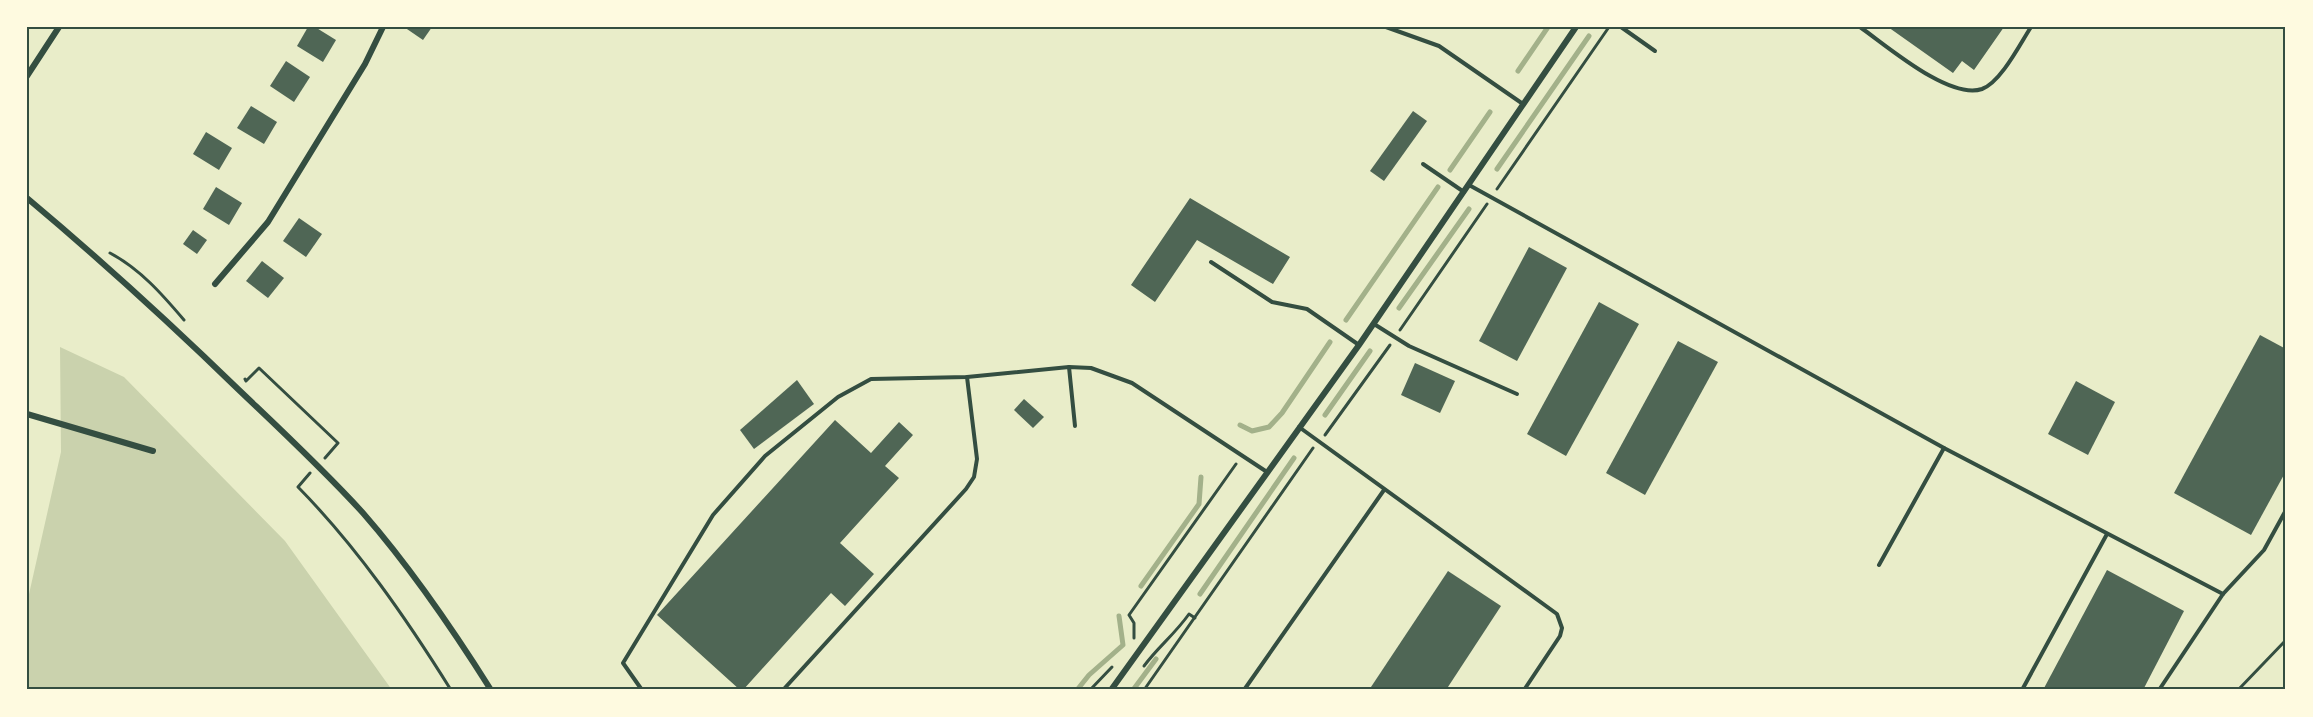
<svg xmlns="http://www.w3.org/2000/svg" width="2313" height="717" font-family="'Crimson Pro',serif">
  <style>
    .green { fill: #cad2ad }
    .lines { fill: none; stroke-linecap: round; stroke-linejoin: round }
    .stream { stroke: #a3b18a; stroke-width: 5 }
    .building { fill: #4f6655 }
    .path { stroke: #344e41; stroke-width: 3 }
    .service { stroke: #344e41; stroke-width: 4 }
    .minor { stroke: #344e41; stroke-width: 6 }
    .neatline { fill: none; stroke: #344e41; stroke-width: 2 }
  </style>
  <rect width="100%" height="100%" fill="#e9edc9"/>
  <!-- green -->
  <polygon class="green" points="60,347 124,377 285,541 392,690 27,690 27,603 61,452"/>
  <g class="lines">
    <!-- stream -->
    <g class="stream">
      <polyline points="1518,71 1548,27"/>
      <polyline points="1497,169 1589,36"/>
      <polyline points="1450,170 1490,112"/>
      <polyline points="1399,308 1469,209"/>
      <polyline points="1346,320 1438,187"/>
      <polyline points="1325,415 1370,351"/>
      <polyline points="1240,425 1252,431 1269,427 1282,413 1330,342"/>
      <polyline points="1141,586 1199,504 1201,477"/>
      <polyline points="1200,594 1294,458"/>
      <polyline points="1077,690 1089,675 1123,645 1119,616"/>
      <polyline points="1133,690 1156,659"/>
    </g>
  </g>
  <!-- building -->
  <g class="building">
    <polygon points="308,27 315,27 336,40 323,62 297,46"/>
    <polygon points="404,27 432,27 423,40"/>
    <polygon points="1888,27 2004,27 1974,70 1962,61 1953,73"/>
    <polygon points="286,61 310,77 294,102 270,86"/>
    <polygon points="251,106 277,122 264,144 237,128"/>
    <polygon points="1413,111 1427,121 1384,181 1370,171"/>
    <polygon points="206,132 232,148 219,170 193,154"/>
    <polygon points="216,187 242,203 229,225 203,209"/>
    <polygon points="1190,198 1290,257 1273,284 1197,240 1155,302 1131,285"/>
    <polygon points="299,218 322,234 306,257 283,241"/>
    <polygon points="193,230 207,240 197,254 183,244"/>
    <polygon points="1529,247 1567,268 1517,361 1479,341"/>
    <polygon points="262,261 284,278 268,298 246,281"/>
    <polygon points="1599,302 1639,324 1566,456 1527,434"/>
    <polygon points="2260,335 2286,349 2286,471 2251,535 2174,493"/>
    <polygon points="1678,341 1718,362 1645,495 1606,473"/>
    <polygon points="1415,363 1455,381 1440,413 1401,395"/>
    <polygon points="797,380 814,404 754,449 740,430"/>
    <polygon points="2076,381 2115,402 2088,455 2048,434"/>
    <polygon points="1024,399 1044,417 1033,428 1014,410"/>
    <polygon points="835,420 871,453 899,422 913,435 885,466 899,478 840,543 874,574 845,606 831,593 743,690 740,690 657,615"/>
    <polygon points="2107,570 2184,611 2143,690 2043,690"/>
    <polygon points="1448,571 1501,606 1446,690 1369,690"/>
  </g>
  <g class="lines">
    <!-- path -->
    <g class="path">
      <polyline points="1497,189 1609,27"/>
      <path d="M110,253C140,269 162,294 184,320"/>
      <polyline points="1400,330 1487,204"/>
      <polyline points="245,379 246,381 259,368 338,443 325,458"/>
      <polyline points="1325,435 1390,345"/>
      <path d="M310,473L298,487C357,547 406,618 451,690"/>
      <polyline points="1134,638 1134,623 1129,615 1236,464"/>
      <path d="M1144,666C1158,647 1175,634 1189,614L1195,618"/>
      <polyline points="1090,690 1112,667"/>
      <polyline points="1144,690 1313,448"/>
      <polyline points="2238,690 2286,640"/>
    </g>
    <!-- service -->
    <g class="service">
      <polyline points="1386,27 1439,46 1523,104"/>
      <polyline points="1621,27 1655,51"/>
      <path d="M1860,27C1887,46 1949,100 1982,89C2001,82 2020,44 2031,27"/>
      <polyline points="1423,164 1464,192"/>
      <polyline points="1469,185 1944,448 2223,594"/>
      <polyline points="1211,262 1272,302 1307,309 1359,345"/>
      <polyline points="1374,324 1409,346 1517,394"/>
      <polyline points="1069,367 1075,426"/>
      <polyline points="1299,427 1557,614 1562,628 1560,636 1524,690"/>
      <polyline points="1879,565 1944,448"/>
      <polyline points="642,690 623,663 713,515 765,456 838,397 871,379 967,377 1069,367 1091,368 1132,383 1267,472"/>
      <polyline points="783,690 966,489 974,477 977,459 967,377"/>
      <polyline points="1244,690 1384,490"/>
      <polyline points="2022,690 2107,534"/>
      <polyline points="2159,690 2223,594 2264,550 2286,510"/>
    </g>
    <!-- minor -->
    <g class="minor">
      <polyline points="27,76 59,27"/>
      <path d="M27,198C101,260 171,324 240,391C282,431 324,470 363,513C411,568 452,628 491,690"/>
      <polyline points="215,284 268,222 365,64 383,27"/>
      <polyline points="27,414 153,451"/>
      <polyline points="1111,690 1359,345 1576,27"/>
    </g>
  </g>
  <!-- border -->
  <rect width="2313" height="717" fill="none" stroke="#fefae0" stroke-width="57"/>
  <rect x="28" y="28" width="2256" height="660" class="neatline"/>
</svg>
